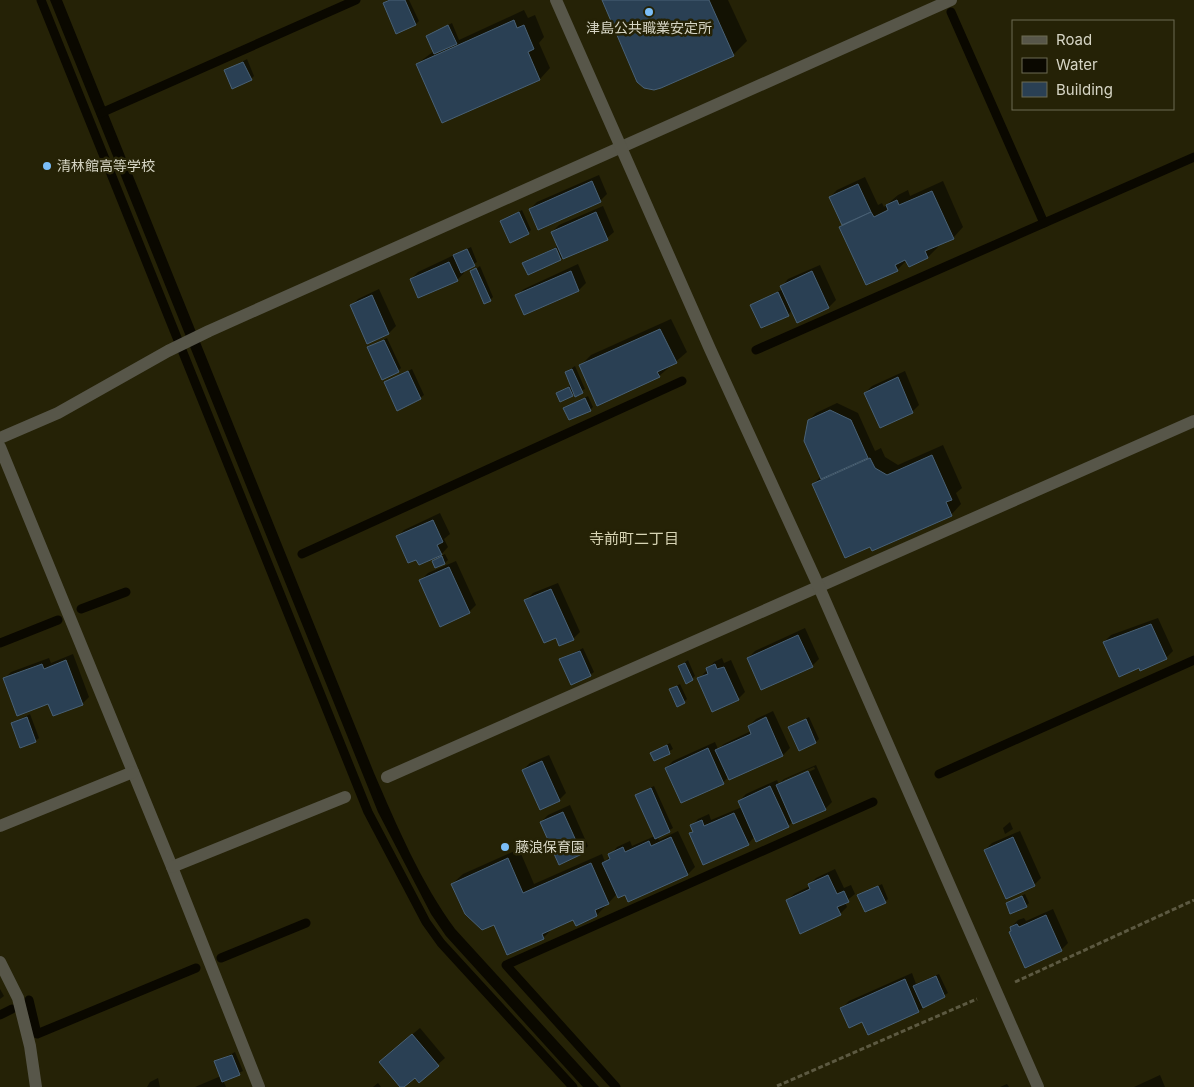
<svg xmlns="http://www.w3.org/2000/svg" width="1194" height="1087" font-family="Inter,'Noto Sans JP',sans-serif">
  <style>
    .water { fill: #0a0800 }
    .shadow { fill: #0007; fill-rule: evenodd }
    .lines { fill: none; stroke-linecap: round; stroke-linejoin: round }
    .stream { stroke: #0a0800; stroke-width: 9 }
    .building { fill: #2a4054; stroke: #496176 }
    .path { stroke: #5c5941; stroke-width: 3; stroke-dasharray: 5 2.5; stroke-linecap: butt }
    .minor { stroke: #575649; stroke-width: 12 }
    .tertiary { stroke: #575649; stroke-width: 12 }
    .poi-dot { fill: #7bbef8; stroke: #252206; stroke-width: 2 }
    .labels { text-anchor: middle; stroke-width: 5; stroke-linejoin: round; paint-order: stroke }
    .poi-label { font-size: 14px; fill: #d6d5c5; stroke: #252206; text-anchor: start }
    .neighbourhood-label { font-size: 15px; fill: #d7d4b4; stroke: #252206 }
  </style>
  <rect width="100%" height="100%" fill="#252206"/>
  <!-- water -->
  <path class="water" d="M50,0H62L374,773C397,826 421,883 455,929L599,1087H583L446,936L431,914L378,812Z"/>
  <!-- shadow -->
  <g class="shadow">
    <polygon points="409,0 419,21 416,24 384,4 388,0"/>
    <polygon points="604,0 728,0 747,41 733,55"/>
    <polygon points="524,10 528,18 535,15 544,37 539,43 550,68 540,79 443,122 417,64 434,51 428,36 452,23 459,40"/>
    <polygon points="247,59 254,76 251,79 225,71"/>
    <polygon points="599,175 607,194 600,201 530,209 537,202"/>
    <polygon points="865,177 878,205 882,203 884,207 898,195 908,190 910,196 943,181 963,227 953,238 937,244 938,247 928,257 909,266 907,260 897,270 841,227 843,225 830,197 837,190"/>
    <polygon points="603,206 614,232 607,238 560,259 524,263 558,246 552,232 559,225"/>
    <polygon points="522,210 531,230 528,233 502,221"/>
    <polygon points="471,247 477,262 463,270 464,273 457,280 411,279 418,272"/>
    <polygon points="578,264 586,283 579,290 525,314 517,295 524,289"/>
    <polygon points="820,265 836,300 829,307 792,310 788,315 751,305 783,289 782,286 788,279"/>
    <polygon points="480,266 493,297 490,300 471,272"/>
    <polygon points="379,289 396,326 389,333 368,342 351,306 358,299"/>
    <polygon points="671,319 687,352 659,376 580,366 591,355"/>
    <polygon points="387,338 401,368 398,371 369,347"/>
    <polygon points="575,366 585,389 572,395 557,393 571,385 566,372"/>
    <polygon points="412,369 424,395 420,398 386,382"/>
    <polygon points="905,371 919,405 912,412 865,393 872,386"/>
    <polygon points="588,396 593,407 590,410 565,408"/>
    <polygon points="837,403 858,413 875,451 881,448 885,457 898,465 943,445 962,488 956,493 961,504 951,515 814,484 821,476 809,420 816,413"/>
    <polygon points="440,513 450,534 444,539 448,547 439,557 445,554 448,560 445,563 433,561 440,555 397,537 404,530"/>
    <polygon points="456,561 476,605 469,612 421,580 428,573"/>
    <polygon points="558,583 580,632 573,639 556,636 526,600 533,593"/>
    <polygon points="1158,618 1173,651 1166,658 1139,667 1104,642 1111,635"/>
    <polygon points="805,628 819,659 812,666 748,658 755,651"/>
    <polygon points="583,648 594,672 590,675 561,660"/>
    <polygon points="73,654 89,697 82,704 49,702 4,679 11,672 49,658 51,663"/>
    <polygon points="722,658 724,663 731,660 745,692 738,699 699,679 714,662"/>
    <polygon points="688,660 695,676 692,679 680,666"/>
    <polygon points="680,684 687,699 684,702 671,690"/>
    <polygon points="773,711 790,748 783,755 729,777 723,782 666,768 673,761 715,742 718,749 724,744 751,731 749,726 756,719"/>
    <polygon points="30,714 39,738 35,741 12,723"/>
    <polygon points="809,717 819,739 816,742 790,727"/>
    <polygon points="670,743 673,749 655,759 652,753"/>
    <polygon points="549,755 566,793 559,800 540,808 523,770 530,763"/>
    <path d="M816,765L832,802L825,809L793,821L788,826L755,836L748,844L690,834L694,830L691,826L698,819L709,814L711,820L742,807L739,801L746,794L777,780L779,784L784,779ZM814,767L815,769L784,783V780Z"/>
    <polygon points="654,786 673,828 657,837 659,840 678,831 695,867 688,874 628,901 625,894 617,894 597,915 576,924 574,918 553,928 543,938 494,923 452,884 463,874 519,849 534,884 602,854 605,862 617,847 630,841 632,846 655,836 637,795"/>
    <polygon points="570,805 588,846 581,853 541,822 548,815"/>
    <polygon points="1010,822 1013,829 1005,834 1003,828"/>
    <polygon points="1020,831 1041,878 1034,885 985,850 992,843"/>
    <polygon points="835,869 844,888 851,885 855,894 845,902 847,907 840,914 787,901 794,894 810,886 809,885 816,878"/>
    <polygon points="882,884 888,899 885,902 859,896"/>
    <polygon points="1025,894 1029,903 1026,906 1007,904"/>
    <polygon points="1053,909 1068,943 1061,950 1012,930 1011,927 1018,920 1024,918 1026,921"/>
    <polygon points="912,973 916,984 939,974 948,993 918,1011 842,1008 849,1001"/>
    <polygon points="0,989 4,996 0,999"/>
    <polygon points="420,1028 445,1058 419,1081 388,1055"/>
    <polygon points="235,1052 243,1071 223,1080 226,1087 195,1087 221,1076 216,1062"/>
    <polygon points="1160,1075 1165,1087 1134,1087"/>
    <polygon points="158,1078 160,1087 147,1087 150,1082"/>
    <polygon points="378,1083 381,1087 373,1087"/>
    <polygon points="1007,1084 1009,1087 1000,1087"/>
  </g>
  <g class="lines">
    <!-- stream -->
    <g class="stream">
      <polyline points="41,0 368,812 426,922 441,943 573,1087"/>
      <polyline points="951,12 1044,223"/>
      <polyline points="101,113 356,0"/>
      <polyline points="756,350 1194,157"/>
      <polyline points="302,554 682,381"/>
      <polyline points="81,609 126,592"/>
      <polyline points="0,643 58,620"/>
      <polyline points="939,774 1194,660"/>
      <polyline points="221,958 306,923"/>
      <polyline points="29,1000 37,1034 196,968"/>
      <polyline points="0,1015 12,1009"/>
      <polyline points="616,1087 506,965 873,802"/>
    </g>
  </g>
  <!-- building -->
  <g class="building">
    <polygon points="390,0 405,0 416,25 396,34 383,3"/>
    <polygon points="602,0 709,0 734,56 661,88 654,90 644,88 637,82"/>
    <polygon points="514,20 517,28 524,25 534,49 528,52 540,80 442,123 416,64"/>
    <polygon points="448,25 457,44 434,54 426,36"/>
    <polygon points="243,62 252,80 232,89 224,70"/>
    <polygon points="592,181 601,202 538,230 529,209"/>
    <polygon points="858,184 871,212 842,225 829,197"/>
    <polygon points="932,191 954,239 925,251 928,258 909,267 905,260 895,265 898,271 866,285 839,227 871,212 874,217 888,210 886,205 897,200 899,205"/>
    <polygon points="519,212 529,234 510,243 500,221"/>
    <polygon points="596,212 608,240 563,259 551,232"/>
    <polygon points="556,248 561,260 528,275 522,263"/>
    <polygon points="467,249 475,266 461,273 453,255"/>
    <polygon points="449,262 458,281 418,298 410,279"/>
    <polygon points="476,268 491,301 484,304 470,271"/>
    <polygon points="571,271 579,291 524,315 515,295"/>
    <polygon points="812,271 829,308 797,323 780,286"/>
    <polygon points="778,292 789,316 761,328 750,305"/>
    <polygon points="372,295 389,334 367,344 350,305"/>
    <polygon points="660,329 677,363 657,372 660,377 597,406 579,365"/>
    <polygon points="384,340 399,372 382,380 367,347"/>
    <polygon points="572,369 583,393 575,397 565,372"/>
    <polygon points="408,371 421,399 397,411 384,382"/>
    <polygon points="898,377 913,413 880,428 864,393"/>
    <polygon points="569,387 573,396 560,402 556,393"/>
    <polygon points="585,398 591,411 569,420 563,408"/>
    <polygon points="830,410 851,420 868,458 821,479 804,441 808,420"/>
    <polygon points="932,455 952,500 946,502 952,516 872,551 870,547 845,558 812,484 870,458 875,468 887,475"/>
    <polygon points="433,520 443,542 437,545 442,555 419,565 416,560 408,563 396,536"/>
    <polygon points="442,556 445,564 435,568 432,561"/>
    <polygon points="449,567 470,613 440,627 419,580"/>
    <polygon points="551,589 574,640 559,646 556,638 544,643 524,600"/>
    <polygon points="1151,624 1167,659 1140,671 1139,668 1119,677 1103,642"/>
    <polygon points="798,635 813,667 761,690 747,658"/>
    <polygon points="580,651 591,676 571,685 559,659"/>
    <polygon points="66,660 83,705 53,716 48,704 17,716 3,678 42,664 44,669"/>
    <polygon points="685,663 693,680 686,684 678,666"/>
    <polygon points="715,664 717,669 724,667 739,700 712,712 697,678 708,674 706,668"/>
    <polygon points="677,686 685,703 677,707 669,689"/>
    <polygon points="27,717 36,742 20,748 11,723"/>
    <polygon points="766,717 783,756 729,780 715,750 751,734 748,726"/>
    <polygon points="806,719 816,743 799,751 788,727"/>
    <polygon points="667,745 670,754 654,761 650,753"/>
    <polygon points="708,748 724,784 681,803 665,768"/>
    <polygon points="542,761 560,801 540,810 522,770"/>
    <polygon points="808,771 826,810 793,824 776,785"/>
    <polygon points="770,786 789,827 756,842 738,801"/>
    <polygon points="651,788 670,832 655,839 635,795"/>
    <polygon points="563,812 582,854 559,865 540,822"/>
    <polygon points="734,813 749,845 703,865 689,833 693,832 690,825 702,820 704,826"/>
    <polygon points="671,837 688,875 628,902 625,895 618,898 602,863 610,859 608,854 623,847 625,852 649,841 651,846"/>
    <polygon points="1013,837 1035,886 1006,899 984,850"/>
    <polygon points="508,858 523,893 591,863 609,904 595,910 597,916 576,926 573,920 542,934 544,939 507,955 494,925 482,930 465,914 451,884"/>
    <polygon points="828,875 837,894 844,891 849,902 837,907 841,915 800,934 786,900 810,889 808,884"/>
    <polygon points="878,886 886,903 865,912 857,895"/>
    <polygon points="1022,896 1027,907 1010,914 1006,903"/>
    <polygon points="1046,915 1062,951 1025,968 1009,932 1011,931 1010,927 1017,924 1019,927"/>
    <polygon points="936,976 945,997 923,1008 913,986"/>
    <polygon points="905,979 919,1012 868,1035 862,1022 849,1028 840,1008"/>
    <polygon points="412,1034 439,1066 419,1083 415,1078 404,1087 400,1087 379,1062"/>
    <polygon points="232,1055 240,1075 222,1082 214,1061"/>
  </g>
  <g class="lines">
    <!-- path -->
    <g class="path">
      <polyline points="1015,982 1194,900"/>
      <polyline points="777,1086 977,999"/>
    </g>
    <!-- minor -->
    <g class="minor">
      <polyline points="0,438 58,413 168,351 209,331 951,0"/>
      <polyline points="0,447 172,867 259,1087"/>
      <polyline points="387,777 1194,421"/>
      <polyline points="0,826 133,772"/>
      <polyline points="172,867 345,797"/>
      <polyline points="0,962 18,998 30,1046 36,1087"/>
    </g>
    <!-- tertiary -->
    <polyline class="tertiary" points="556,0 710,349 819,587 1038,1087"/>
  </g>
  <!-- markers -->
  <g class="poi-dot">
    <circle cx="649" cy="12" r="5"/>
    <circle cx="47" cy="166" r="5"/>
    <circle cx="505" cy="847" r="5"/>
  </g>
  <g class="labels">
    <!-- poi labels -->
    <g class="poi-label">
      <text x="649" y="33" text-anchor="middle">津島公共職業安定所</text>
      <text x="57" y="171">清林館高等学校</text>
      <text x="515" y="852">藤浪保育園</text>
    </g>
    <!-- neighbourhood labels -->
    <g class="neighbourhood-label">
      <text x="634" y="544">寺前町二丁目</text>
    </g>
  </g>
  <!-- legend -->
  <rect x="1012" y="20" width="162" height="90" fill="#252206" stroke="#6c6a52"/>
  <rect x="1022" y="36" width="25" height="8" fill="#575649" stroke="#6c6a52"/>
  <text x="1056" y="45" font-size="15" fill="#d6d5c5">Road</text>
  <rect x="1022" y="58" width="25" height="15" fill="#0a0800" stroke="#6c6a52"/>
  <text x="1056" y="70" font-size="15" fill="#d6d5c5">Water</text>
  <rect x="1022" y="82" width="25" height="15" fill="#2a4054" stroke="#6c6a52"/>
  <text x="1056" y="95" font-size="15" fill="#d6d5c5">Building</text>
</svg>
